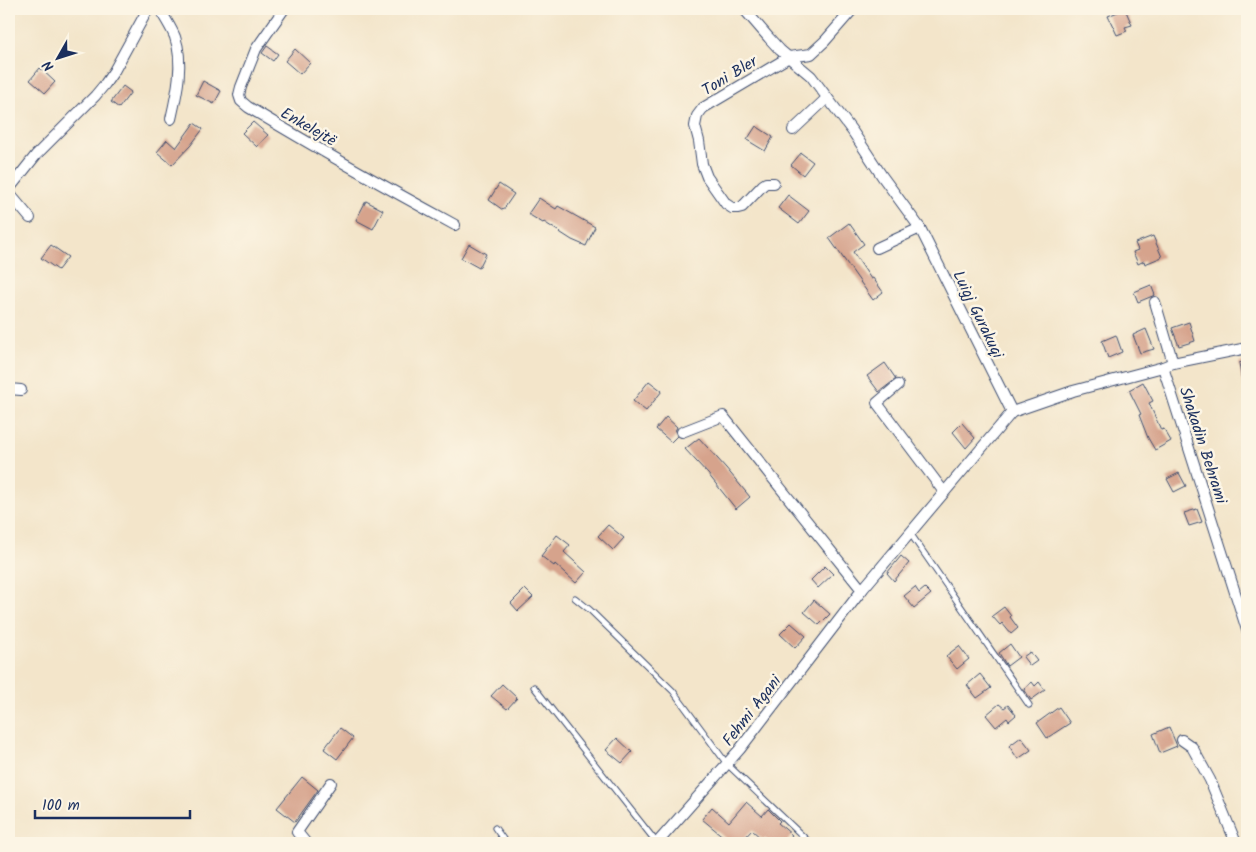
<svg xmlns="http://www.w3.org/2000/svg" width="1256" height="852" font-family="Kalam,sans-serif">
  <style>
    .building { fill: #d6a38c }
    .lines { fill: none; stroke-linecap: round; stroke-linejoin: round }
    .service-casing { stroke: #3b4a6e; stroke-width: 7 }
    .minor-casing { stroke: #3b4a6e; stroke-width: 12 }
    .service { stroke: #fff; stroke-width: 5 }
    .minor { stroke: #fff; stroke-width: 10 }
    .labels { text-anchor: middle; stroke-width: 5; stroke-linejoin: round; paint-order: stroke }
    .street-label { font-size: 16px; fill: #1b2f5e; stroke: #fcf5e5 }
  </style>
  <rect width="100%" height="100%" fill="#fcf5e5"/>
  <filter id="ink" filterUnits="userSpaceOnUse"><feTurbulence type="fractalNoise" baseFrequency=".02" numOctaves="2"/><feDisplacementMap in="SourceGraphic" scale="10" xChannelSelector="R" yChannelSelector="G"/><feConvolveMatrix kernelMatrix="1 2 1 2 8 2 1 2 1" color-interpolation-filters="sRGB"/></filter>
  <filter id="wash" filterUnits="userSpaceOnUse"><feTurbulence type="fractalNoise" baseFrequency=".0096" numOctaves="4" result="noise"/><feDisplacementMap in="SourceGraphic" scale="20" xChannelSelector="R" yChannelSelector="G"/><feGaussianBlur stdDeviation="1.12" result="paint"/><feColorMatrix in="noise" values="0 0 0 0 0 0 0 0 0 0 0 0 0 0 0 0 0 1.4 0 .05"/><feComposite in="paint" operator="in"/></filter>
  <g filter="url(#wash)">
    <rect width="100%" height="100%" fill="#f3e5ca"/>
    <g id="blocks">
      <!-- building -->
      <g class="building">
        <polygon points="1125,9 1132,25 1125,27 1127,31 1117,35 1108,16"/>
        <polygon points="267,46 278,54 273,61 262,53"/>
        <polygon points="295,49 310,63 300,74 285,61"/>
        <polygon points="40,68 55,82 45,93 30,80"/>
        <polygon points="203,81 221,91 214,104 196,95"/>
        <polygon points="123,86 131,92 119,108 111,102"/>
        <polygon points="253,122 268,135 257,147 242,133"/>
        <polygon points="194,123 203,129 191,145 172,165 157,152 167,140 176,148"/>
        <polygon points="756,126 773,137 765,151 747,140"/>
        <polygon points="801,153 813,162 803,175 791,165"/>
        <polygon points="499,184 514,194 503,210 489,200"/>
        <polygon points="788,195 809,211 799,224 778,208"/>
        <polygon points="539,198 556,209 558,206 595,227 586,246 572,240 544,222 543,223 528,214"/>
        <polygon points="366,201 383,210 373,229 356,220"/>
        <polygon points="849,223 864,244 853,252 871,279 873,278 883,292 873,300 829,238"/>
        <polygon points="1153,236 1162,257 1145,264 1144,261 1138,264 1133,252 1138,250 1135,243"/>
        <polygon points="469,244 486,254 479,268 461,258"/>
        <polygon points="51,245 68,257 58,270 41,258"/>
        <polygon points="1151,285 1155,295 1138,302 1134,292"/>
        <polygon points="1189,322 1195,341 1179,346 1172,328"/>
        <polygon points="1146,329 1154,349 1140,353 1133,335"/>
        <polygon points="1116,335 1122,352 1108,358 1102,341"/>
        <polygon points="1247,361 1247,387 1243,387 1239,363"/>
        <polygon points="885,363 896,379 879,392 867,376"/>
        <polygon points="649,381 662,391 646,411 633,401"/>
        <polygon points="1143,382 1153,401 1149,403 1161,430 1164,429 1171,441 1155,450 1148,438 1139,415 1141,414 1129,390"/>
        <polygon points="666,417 677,427 675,431 677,436 671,442 656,429"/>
        <polygon points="962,423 975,438 966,448 953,432"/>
        <polygon points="699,438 726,468 750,497 736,509 708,474 685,449"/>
        <polygon points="1179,473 1186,486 1174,492 1167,479"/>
        <polygon points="1197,509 1202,522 1189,526 1184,513"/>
        <polygon points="608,525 624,538 613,550 598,536"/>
        <polygon points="557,535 570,545 564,552 586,572 576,583 555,564 554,566 541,556"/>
        <polygon points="901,556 909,563 894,581 887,573"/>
        <polygon points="825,566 833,574 818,588 811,580"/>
        <polygon points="915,587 919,593 925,588 931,594 914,608 904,596"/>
        <polygon points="525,589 533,597 518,611 511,603"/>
        <polygon points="814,600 830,614 819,625 804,612"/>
        <polygon points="1004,607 1011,616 1010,617 1018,628 1011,634 1002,623 1000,625 992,616"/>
        <polygon points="791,623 806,636 795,648 780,634"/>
        <polygon points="1010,644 1019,657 1007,666 999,653"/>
        <polygon points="959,646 969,659 957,669 946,656"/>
        <polygon points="1030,652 1037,661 1030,666 1023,657"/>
        <polygon points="980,674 991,688 977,698 967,685"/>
        <polygon points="1032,682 1035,686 1039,682 1045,690 1031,700 1024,689"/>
        <polygon points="502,684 517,698 507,709 491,696"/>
        <polygon points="999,704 1004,708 1008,705 1016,715 1009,721 1007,718 996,727 986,715"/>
        <polygon points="1059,707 1070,723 1047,738 1037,723"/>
        <polygon points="1169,727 1177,746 1160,753 1153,734"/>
        <polygon points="340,728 353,738 337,759 324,749"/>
        <polygon points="1021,737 1031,750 1018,759 1009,746"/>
        <polygon points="617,738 632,752 622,763 606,750"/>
        <polygon points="302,777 318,790 295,822 277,808"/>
        <polygon points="746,802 762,816 768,809 780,821 778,823 792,835 786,843 770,843 765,838 763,840 752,830 740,843 731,843 702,819 712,807 729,822"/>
      </g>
    </g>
  </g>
  <g filter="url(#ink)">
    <use href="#blocks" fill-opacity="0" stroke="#3b4a6e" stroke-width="1"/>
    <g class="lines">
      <!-- service casing -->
      <g class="service-casing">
        <g id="service">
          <polyline points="910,533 1029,705"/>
          <polyline points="575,598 590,610 673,691 727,764 810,843"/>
          <polyline points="534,687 657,843"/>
          <polyline points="495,828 506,843"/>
        </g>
      </g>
      <!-- minor casing -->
      <g class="minor-casing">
        <g id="minor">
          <path d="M160,9C165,19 171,27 175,37C184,63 177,93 171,119"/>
          <path d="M284,9L256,49L241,87L239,95L241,101L248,107C316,148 385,187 455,225"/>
          <polyline points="744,9 769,38 780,50 811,76 853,132 882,176 920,228 1012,412"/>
          <polyline points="793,130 827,98"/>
          <polyline points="774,183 766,183 763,185 742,207 738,208 732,208 726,204 707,177 702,164 699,141 695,126 697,116 703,108 789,57 811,54 825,41 853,9"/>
          <polyline points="9,189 36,155 95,96 105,84 114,71 148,9"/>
          <polyline points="9,193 30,218"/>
          <polyline points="877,248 920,228"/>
          <polyline points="1155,302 1173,363"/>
          <polyline points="1163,367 1247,630"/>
          <polyline points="898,385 877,403 944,492"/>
          <polyline points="9,389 21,390"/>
          <polyline points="1012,412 1073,391 1163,367 1173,363 1247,348"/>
          <polyline points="682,432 723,416 862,590"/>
          <polyline points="1182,740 1192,747 1210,780 1236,843"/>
          <polyline points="306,843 297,832 331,783"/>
          <polyline points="657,843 740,749 862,590 1012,412"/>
        </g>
      </g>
      <!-- service -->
      <use href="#service" class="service"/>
      <!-- minor -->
      <use href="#minor" class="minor"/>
    </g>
  </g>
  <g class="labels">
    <!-- street labels -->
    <g class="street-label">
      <text transform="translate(729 75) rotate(-31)" y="6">Toni Bler</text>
      <text transform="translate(309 126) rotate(30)" y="6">Enkelejtë</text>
      <text transform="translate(979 314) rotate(64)" y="6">Luigj Gurakuqi</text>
      <text transform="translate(1204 445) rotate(72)" y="6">Shakadin Behrami</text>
      <text transform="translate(751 710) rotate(-52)" y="6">Fehmi Agani</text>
    </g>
  </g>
  <!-- margin -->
  <rect width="1256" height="852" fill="none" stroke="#fcf5e5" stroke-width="30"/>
  <!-- north arrow -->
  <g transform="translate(58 58) rotate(231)" stroke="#fcf5e5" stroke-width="4" paint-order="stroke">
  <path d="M0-4L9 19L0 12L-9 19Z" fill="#1b2f5e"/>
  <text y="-8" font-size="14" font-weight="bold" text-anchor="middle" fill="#1b2f5e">N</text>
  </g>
  <!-- scale -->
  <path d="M35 810v8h155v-8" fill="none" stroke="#1b2f5e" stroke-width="2.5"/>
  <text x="42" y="810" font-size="15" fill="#1b2f5e" stroke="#fcf5e5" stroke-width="4" paint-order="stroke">100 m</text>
</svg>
